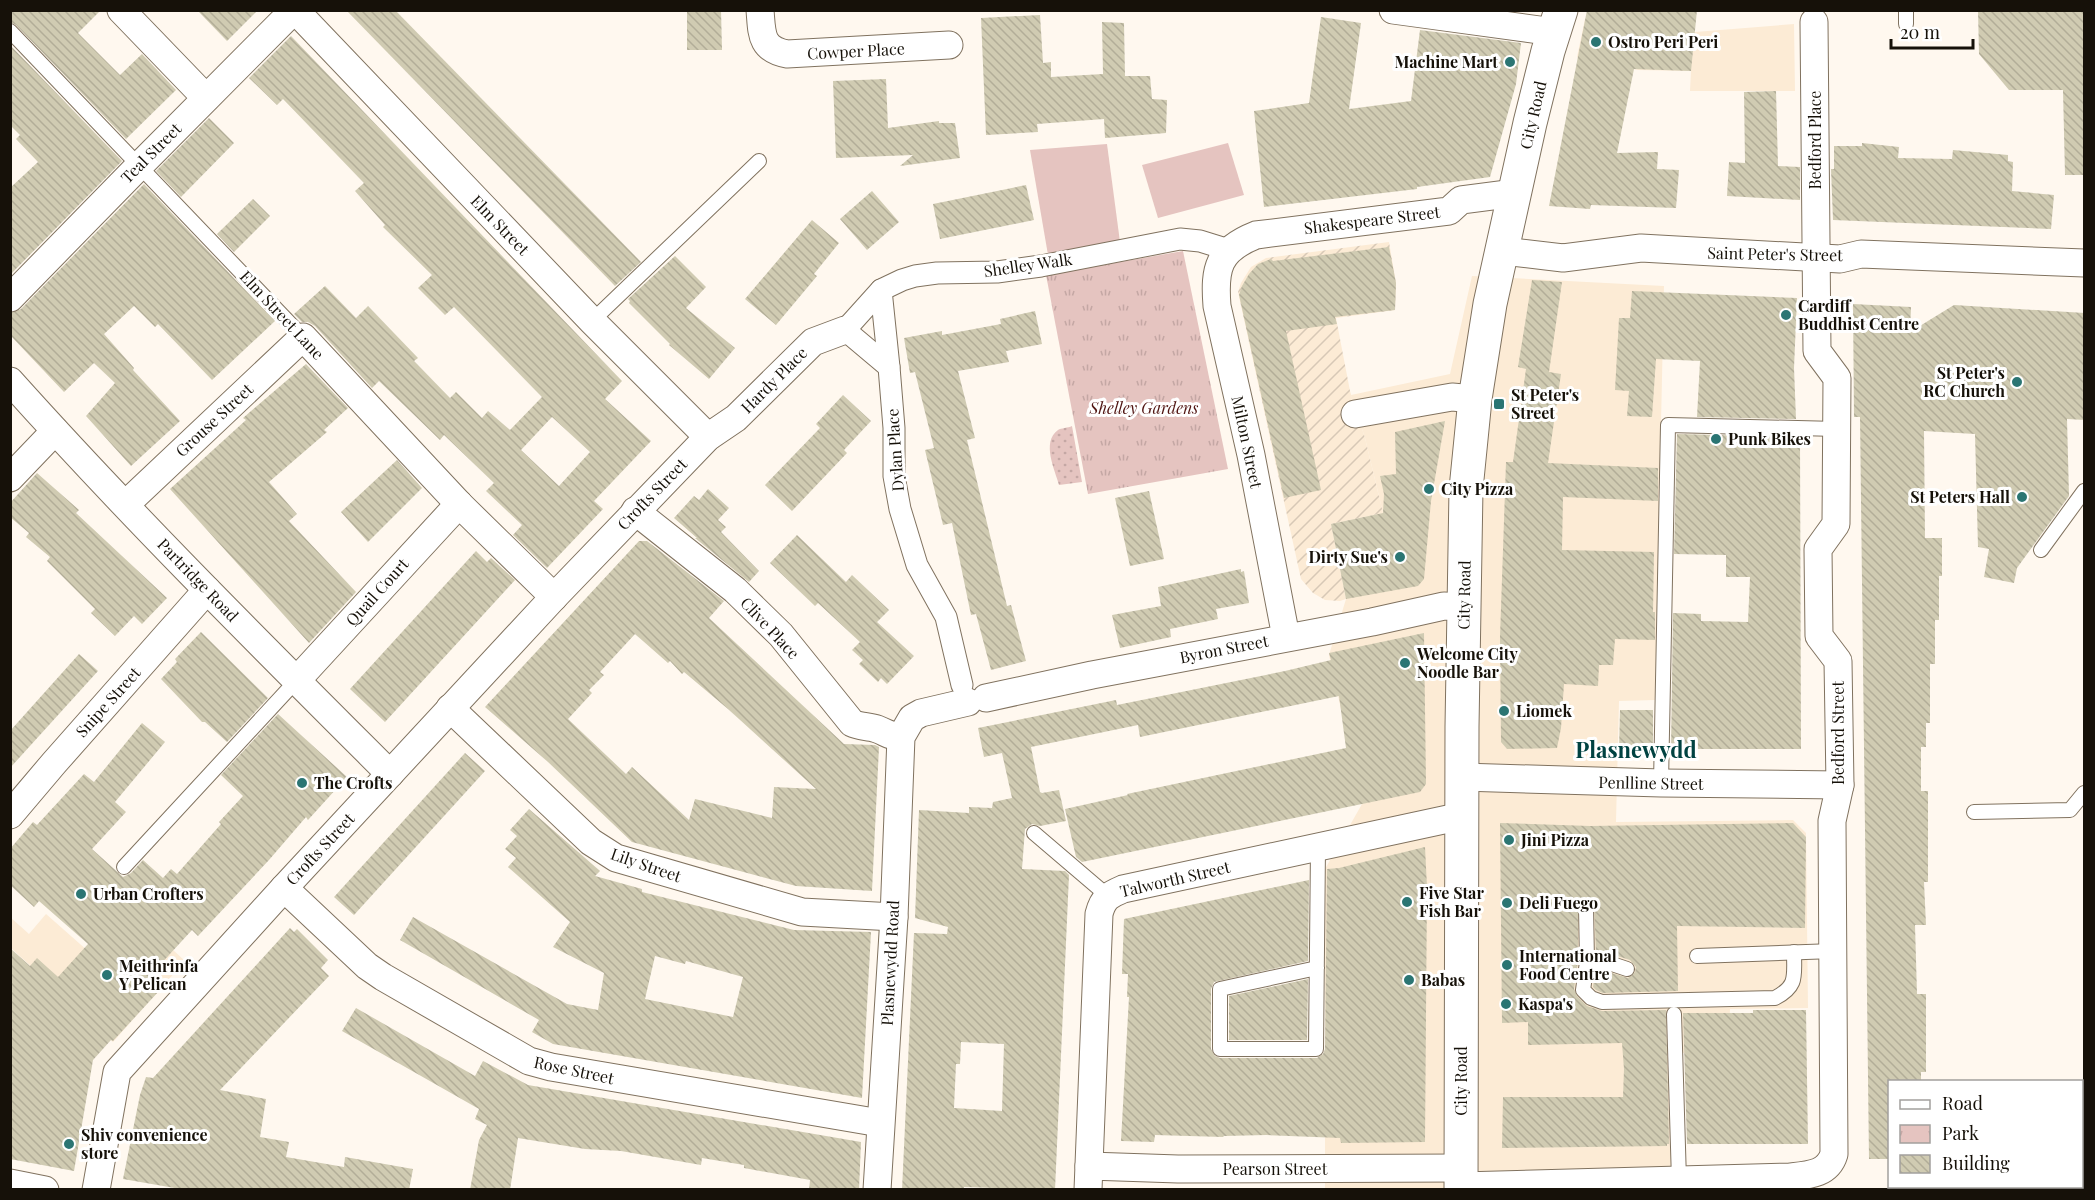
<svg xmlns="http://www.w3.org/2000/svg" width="2095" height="1200" font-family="'Playfair Display',serif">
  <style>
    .built { fill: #fcebd5 }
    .industrial { fill: url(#industrial-furrows) }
    .grass { fill: url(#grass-dots) }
    .park { fill: url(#park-tufts) }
    .garden { fill: #e5c4c0 }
    .building { fill: url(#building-back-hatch); fill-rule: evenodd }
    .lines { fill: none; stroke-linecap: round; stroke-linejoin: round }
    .service-casing { stroke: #80725f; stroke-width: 16 }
    .pedestrian-casing { stroke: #80725f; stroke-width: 23 }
    .minor-casing { stroke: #80725f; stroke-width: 29 }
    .secondary-casing { stroke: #80725f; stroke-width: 35 }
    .service { stroke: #fff; stroke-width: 14 }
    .pedestrian { stroke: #fff; stroke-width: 21 }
    .minor { stroke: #fff; stroke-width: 27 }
    .secondary { stroke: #fff; stroke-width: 33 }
    .poi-dot { fill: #2b7573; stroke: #fff; stroke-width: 2 }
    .labels { text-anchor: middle; stroke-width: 6; stroke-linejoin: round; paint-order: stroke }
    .poi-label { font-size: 16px; font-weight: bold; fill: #161109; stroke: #fff; text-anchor: start }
    .street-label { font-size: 16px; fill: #161109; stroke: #fff }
    .park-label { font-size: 16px; font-style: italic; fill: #501512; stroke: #fff }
    .district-label { font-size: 22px; font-weight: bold; fill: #004241; stroke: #fff }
  </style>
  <defs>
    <pattern id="industrial-furrows" width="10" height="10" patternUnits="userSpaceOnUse" patternTransform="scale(1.5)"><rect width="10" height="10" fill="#fcebd5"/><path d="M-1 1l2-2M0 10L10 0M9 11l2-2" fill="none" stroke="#d7c8b6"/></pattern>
    <pattern id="grass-dots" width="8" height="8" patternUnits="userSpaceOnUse" patternTransform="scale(1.5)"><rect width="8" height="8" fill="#e5c4c0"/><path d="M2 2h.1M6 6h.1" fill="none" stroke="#c4a7a4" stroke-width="1.8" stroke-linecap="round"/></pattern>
    <pattern id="park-tufts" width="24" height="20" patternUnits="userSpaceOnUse" patternTransform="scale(1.5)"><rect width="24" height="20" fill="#e5c4c0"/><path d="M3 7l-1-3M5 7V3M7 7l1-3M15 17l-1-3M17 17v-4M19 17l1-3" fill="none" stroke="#c4a7a4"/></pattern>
    <pattern id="building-back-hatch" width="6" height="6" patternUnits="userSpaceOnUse" patternTransform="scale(1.5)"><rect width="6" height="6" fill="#d0cbb2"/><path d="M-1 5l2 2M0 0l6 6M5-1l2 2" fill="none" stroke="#b2ad98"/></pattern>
  </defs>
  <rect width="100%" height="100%" fill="#fff8ef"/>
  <!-- built -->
  <g class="built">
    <polygon points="1585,19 1695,32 1794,24 1795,91 1690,91 1691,71 1638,70 1577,57"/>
    <polygon points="1472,276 1664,286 1655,700 1619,701 1616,822 1793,820 1806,833 1808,1008 1730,1009 1728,1052 1682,1053 1682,1186 1538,1190 1325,1189 1325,869 1362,804 1329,655 1346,599 1331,524 1383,513 1365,438 1351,395 1450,374"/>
    <polygon points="46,914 97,959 149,928 185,961 113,1042 11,948 10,917 29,934"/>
  </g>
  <!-- industrial -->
  <polygon class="industrial" points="1389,242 1396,283 1395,310 1336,318 1350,391 1365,438 1383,513 1331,524 1346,599 1340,601 1325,600 1313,593 1301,579 1238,292 1241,283 1251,267 1266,258"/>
  <!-- grass -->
  <path class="grass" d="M1072,426L1082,482L1059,485C1055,470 1041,442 1058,430C1061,428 1068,428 1072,426Z"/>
  <!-- park -->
  <polygon class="park" points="1183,251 1228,469 1088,494 1046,275"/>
  <!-- garden -->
  <g class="garden">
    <polygon points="1228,143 1244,195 1158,218 1142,165"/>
    <polygon points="1107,144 1120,242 1048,255 1030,150"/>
  </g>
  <!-- building -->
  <g class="building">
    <polygon points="10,10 101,10 78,33 120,75 142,54 176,90 126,139 16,25 10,22"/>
    <polygon points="197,10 258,10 227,41"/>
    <polygon points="346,10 395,10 641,262 615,286"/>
    <polygon points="687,10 721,10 722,50 687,50"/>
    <polygon points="1587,10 1697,10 1691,71 1634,69 1617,153 1658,152 1657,169 1679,170 1676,208 1591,205 1590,209 1549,206"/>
    <polygon points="1978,10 2085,10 2085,175 2065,175 2063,90 2009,90 1979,54"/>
    <polygon points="1040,15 1043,63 1051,62 1051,77 1103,74 1102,22 1124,23 1125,76 1150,76 1152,99 1167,100 1166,133 1105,138 1104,119 1037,124 1038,132 986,135 981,18"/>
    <polygon points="1321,17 1361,23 1349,109 1411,101 1420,30 1521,43 1516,84 1490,177 1417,187 1417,189 1264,207 1254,111 1309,103"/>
    <path d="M291,36L622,381L605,399L651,441L594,501L603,509L547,568L513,535L522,525L486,491L494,483L444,435L440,440L379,381L372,388L315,326L308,322H302L294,314L325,286L356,318L368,306L418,358L414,361L450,398L456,392L482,418L488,411L510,430L542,397L454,307L445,315L418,288L432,275L383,227L385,225L355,191L364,183L283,99L277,105L249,78ZM552,417L590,452L559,486L521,450Z"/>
    <polygon points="10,45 122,161 10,275 10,188 38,162 16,139 20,135 10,125"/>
    <polygon points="886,79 888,128 939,121 939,123 955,123 960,158 900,166 913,155 836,158 833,81"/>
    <polygon points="1776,91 1778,166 1800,167 1800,200 1727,196 1729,162 1745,163 1744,92"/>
    <polygon points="209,118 234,143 181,197 156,171"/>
    <polygon points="1862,143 1899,147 1898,158 1952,159 1953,150 2008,155 2008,161 2013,162 2012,191 2054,195 2051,229 1833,220 1831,169 1834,169 1834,146 1862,146"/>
    <polygon points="144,184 275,321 212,380 158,324 155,327 134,306 104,334 134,368 133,370 180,421 131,466 86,416 115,383 94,363 64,392 10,335 10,313 21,309"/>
    <polygon points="1026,185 1034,220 940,239 933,204"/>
    <polygon points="872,191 899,222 867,250 840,219"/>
    <polygon points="253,199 270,216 234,252 217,234"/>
    <polygon points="812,220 839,243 814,274 817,276 776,325 745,299"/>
    <polygon points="1389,247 1396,283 1395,310 1335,317 1337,324 1286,331 1321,490 1284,498 1239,295 1242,286 1249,274 1258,264 1271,259 1273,261"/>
    <polygon points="675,256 706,287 686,308 735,348 709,379 669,345 670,344 629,303 630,301 628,299"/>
    <polygon points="1532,280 1562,282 1549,372 1561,374 1548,463 1658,468 1658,501 1563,497 1562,550 1654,552 1653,612 1655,612 1655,640 1615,639 1613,665 1599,665 1598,686 1564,684 1561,728 1557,748 1507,749 1501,742 1500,637 1506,462 1513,462 1526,369 1518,367"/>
    <polygon points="1632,291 1797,298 1794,368 1796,419 1697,417 1700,361 1656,359 1652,417 1627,416 1629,391 1615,390 1619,318 1630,318"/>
    <polygon points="1853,304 1911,307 1910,332 1954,305 2085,313 2085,420 2067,419 2069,496 2017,568 2014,583 1984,577 1989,549 1978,547 1975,434 1924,431 1925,538 1942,538 1942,576 1939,576 1939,620 1935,620 1935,664 1930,664 1930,723 1926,723 1926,747 1921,747 1921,791 1928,791 1928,882 1924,882 1926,925 1915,925 1917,994 1926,994 1926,1072 1921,1072 1921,1082 1890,1082 1890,1159 1869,1159 1860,417 1854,417"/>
    <polygon points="1035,311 1042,344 1006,351 1009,362 958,371 975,438 967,440 1007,606 1011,605 1026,661 991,670 976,614 971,615 952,523 943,525 925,450 934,448 915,372 910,373 904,338 942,331 942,335 1001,324 1000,319"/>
    <polygon points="306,364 348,408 324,430 327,432 269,482 297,514 289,521 356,592 309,643 170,489 246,420 243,418"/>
    <polygon points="843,395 871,421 844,450 847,453 792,511 765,485 820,428 816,424"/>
    <polygon points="1445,421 1431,501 1424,579 1418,586 1346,599 1331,524 1383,513 1384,494 1380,476 1396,474 1395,432"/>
    <polygon points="1677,434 1800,437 1801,749 1671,749 1673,613 1701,614 1701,621 1748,622 1750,577 1726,577 1726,555 1674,554"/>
    <polygon points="397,460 422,488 368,542 341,512"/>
    <polygon points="37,473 79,510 76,513 167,598 142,624 134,616 115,636 91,613 95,609 47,561 50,557 26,537 29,533 10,517 10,503"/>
    <polygon points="708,489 729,508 718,520 726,527 721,532 759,571 749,582 695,538 697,538 674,518 694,496 699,500"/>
    <polygon points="1149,491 1164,559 1130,566 1115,498"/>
    <polygon points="797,535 846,582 852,575 889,610 877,622 914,656 887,684 881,678 878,682 859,664 863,660 852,650 860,642 818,603 815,606 770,563"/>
    <path d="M639,541H647L724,601L709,618L844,744L875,745L879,747L872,891L796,886L632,842L548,762L485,707ZM635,634L668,663L670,661L682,674L684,672L728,709L816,789L774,787L772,818L695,799L689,820L632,767L626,774L568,719L592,693L589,690L604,675L600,672Z"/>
    <polygon points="476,551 487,562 491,558 515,580 385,722 350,689"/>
    <polygon points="1241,569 1241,572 1244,571 1249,603 1216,609 1218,619 1170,629 1171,637 1120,648 1112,615 1161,606 1158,587"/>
    <polygon points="201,632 268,698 227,742 205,722 202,722 161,679 177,662 175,659"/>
    <path d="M1424,633L1426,784L1420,792L1082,862L1076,857L1065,809L1128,795L1127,794L1346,748L1339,696L1140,737L1138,725L1031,747L1040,792L1042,793L1059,790L1066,821L1040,826L1032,824L1025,829L1022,869L1065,871L1069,875L1055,1190L964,1187V1190H902L914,933L947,934L948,927L915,918L919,810L969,813V807L992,808L993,802L1012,798L1002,753L984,757L978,728L1116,700L1117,705L1285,671L1331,660L1329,653ZM961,1042L1004,1044L1002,1111L954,1108L956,1064H960Z"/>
    <polygon points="79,654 98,671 10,768 10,731"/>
    <polygon points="1620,710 1653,710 1653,749 1619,749"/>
    <polygon points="278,714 347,777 308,820 306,817 269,860 198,936 192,930 146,980 159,991 113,1041 111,1040 93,1060 74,1171 10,1159 10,948 30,966 37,958 58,977 88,944 39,901 34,907 10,885 10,849 33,822 37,825 84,774 94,782 142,723 165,742 115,802 126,812 92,849 123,877 131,873 143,860 163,878 171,869 177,874 221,824 219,822 243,796 221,775"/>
    <polygon points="465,753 485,771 354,915 334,897"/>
    <path d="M529,809L600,871L595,876L642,889V892L794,930L871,932L862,1098L553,1044L532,1032L539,1020L400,940L413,917L567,1004L598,1010L604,973L553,947L570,922L508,867L516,858L505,849L517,836L510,830ZM655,956L685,964L686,961L743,977L733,1017L645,999Z"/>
    <polygon points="1500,823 1590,826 1793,823 1806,837 1805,928 1677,926 1678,991 1603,993 1596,990 1593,987 1595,971 1605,971 1628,978 1635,972 1636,967 1630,960 1608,953 1596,953 1594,903 1586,898 1578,903 1578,961 1574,989 1577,996 1587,1006 1602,1011 1666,1010 1669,1144 1667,1144 1667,1146 1502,1148 1503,1097 1623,1097 1624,1069 1622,1043 1528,1045 1528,1022 1502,1023"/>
    <polygon points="1425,847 1427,887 1425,1142 1341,1143 1340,1138 1266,1135 1224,1136 1223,1137 1155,1135 1154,1142 1121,1141 1129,997 1127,997 1128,974 1122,974 1124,919 1309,880 1308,961 1214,982 1211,989 1211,1049 1215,1056 1220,1058 1317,1058 1323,1054 1325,1049 1327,869 1339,868"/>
    <polygon points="290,928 294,932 297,929 328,960 321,968 329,976 220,1090 266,1099 260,1137 289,1142 286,1157 344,1167 345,1157 413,1169 409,1190 186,1190 123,1179 140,1095 146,1077 153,1078"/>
    <polygon points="1308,979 1307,1040 1229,1040 1229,996"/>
    <polygon points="356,1008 475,1076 483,1061 528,1085 861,1142 859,1190 809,1190 810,1180 744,1168 744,1165 702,1158 701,1165 621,1151 585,1149 518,1138 510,1190 470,1190 479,1140 487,1125 475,1119 479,1109 342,1031"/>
    <polygon points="1753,1010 1806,1010 1808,1144 1687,1144 1683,1013 1753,1013"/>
  </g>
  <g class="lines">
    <!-- service casing -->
    <g class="service-casing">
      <g id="service">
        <polyline points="1906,10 1906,24"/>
        <polyline points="10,31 303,337"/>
        <polyline points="592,321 759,161"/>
        <polyline points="2041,550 2084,491"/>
        <polyline points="1661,783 1668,425 1837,429"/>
        <polyline points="1974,812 2070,810 2084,793"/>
        <polyline points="1034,833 1109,897"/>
        <polyline points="124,867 296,681"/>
        <path d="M1586,907L1587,962L1583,990L1591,998L1602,1002L1775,998C1798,986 1794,976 1794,952"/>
        <polyline points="1697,956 1834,951"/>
        <polyline points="1587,962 1606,962 1627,969"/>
        <path d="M1317,968L1220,989V1049H1316C1317,982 1317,914 1318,847"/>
        <polyline points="1674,1014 1679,1180"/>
      </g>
    </g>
    <!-- pedestrian casing -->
    <g class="pedestrian-casing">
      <g id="pedestrian">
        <polyline points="881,290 889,367"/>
        <polyline points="962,685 946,617 917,565 900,509 894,476 894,428 889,367 845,330 881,290 902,280 915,276 937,273 997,272 1041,266 1180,239 1200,241 1229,250"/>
      </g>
    </g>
    <!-- minor casing -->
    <g class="minor-casing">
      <g id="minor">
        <polyline points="121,10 206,98"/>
        <polyline points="295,10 592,321 708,437"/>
        <path d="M760,10C762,33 760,49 787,54L949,45"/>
        <polyline points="1393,10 1554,32"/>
        <polyline points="1503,251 1563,258 1641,248 1840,259 1861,254 2084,263"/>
        <polyline points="10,298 139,166 294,10"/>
        <path d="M10,381C132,517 261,645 390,774"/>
        <polyline points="1355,414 1452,397 1475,399"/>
        <polyline points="10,478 55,431"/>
        <polyline points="126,504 303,337 459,504 554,597"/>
        <path d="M635,511L735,590L781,635L852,723C860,727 869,726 877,729C888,733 888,736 901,737"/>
        <path d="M1286,637L1251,455L1217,306C1214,268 1218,250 1256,235L1449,211L1461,200L1515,193"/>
        <polyline points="296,681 459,504"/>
        <polyline points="986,698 1092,675 1372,622 1444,606 1464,607"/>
        <polyline points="450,708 591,842 616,858 802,912 894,917"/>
        <polyline points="1462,777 1661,783 1840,785"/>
        <polyline points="10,815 54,763 207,590"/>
        <polyline points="284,888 367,966 383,977 529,1061 551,1067 880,1123"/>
        <polyline points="1089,1166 1178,1169 1461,1168"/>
        <polyline points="10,1183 45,1190"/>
        <path d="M1461,1186L1790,1177C1809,1175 1828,1174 1834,1154L1832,821L1840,785L1838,661L1819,636L1818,549L1836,524L1837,378L1817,351L1814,22"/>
        <polyline points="96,1190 117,1072 284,888 554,597 708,437 736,418 813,342 845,330"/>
        <polyline points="877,1190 894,917 901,737 912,718 921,713 968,702"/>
        <path d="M1088,1190L1099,914C1103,898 1109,895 1123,889L1462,816"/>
      </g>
    </g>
    <!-- secondary casing -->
    <g class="secondary-casing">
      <polyline id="secondary" points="1461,1190 1462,727 1466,489 1475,399 1490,304 1530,123 1548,51 1561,10"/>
    </g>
    <!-- service -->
    <use href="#service" class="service"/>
    <!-- pedestrian -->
    <use href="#pedestrian" class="pedestrian"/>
    <!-- minor -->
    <use href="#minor" class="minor"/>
    <!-- secondary -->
    <use href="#secondary" class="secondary"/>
  </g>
  <!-- markers -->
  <g class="poi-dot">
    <circle cx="1596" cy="42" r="6"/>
    <circle cx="1510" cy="62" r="6"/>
    <circle cx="1786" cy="315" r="6"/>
    <circle cx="2017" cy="382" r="6"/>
    <rect x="1493" y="398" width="12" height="12" rx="3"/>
    <circle cx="1716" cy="439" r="6"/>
    <circle cx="1429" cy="489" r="6"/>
    <circle cx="2022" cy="497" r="6"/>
    <circle cx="1400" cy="557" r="6"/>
    <circle cx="1405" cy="663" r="6"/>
    <circle cx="1504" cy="711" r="6"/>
    <circle cx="302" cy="783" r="6"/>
    <circle cx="1509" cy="840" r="6"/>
    <circle cx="81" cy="894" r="6"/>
    <circle cx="1407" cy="902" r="6"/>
    <circle cx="1507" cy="903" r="6"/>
    <circle cx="1507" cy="965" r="6"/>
    <circle cx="107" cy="975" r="6"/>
    <circle cx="1409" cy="980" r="6"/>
    <circle cx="1506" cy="1004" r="6"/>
    <circle cx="69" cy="1144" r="6"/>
  </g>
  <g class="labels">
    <!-- poi labels -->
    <g class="poi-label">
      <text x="1608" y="48">Ostro Peri Peri</text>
      <text x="1498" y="68" text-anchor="end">Machine Mart</text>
      <text x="1798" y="312">Cardiff<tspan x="1798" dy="18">Buddhist Centre</tspan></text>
      <text x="2005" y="379" text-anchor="end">St Peter's<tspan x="2005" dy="18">RC Church</tspan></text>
      <text x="1511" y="401">St Peter's<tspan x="1511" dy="18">Street</tspan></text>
      <text x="1728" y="445">Punk Bikes</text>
      <text x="1441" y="495">City Pizza</text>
      <text x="2010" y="503" text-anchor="end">St Peters Hall</text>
      <text x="1388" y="563" text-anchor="end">Dirty Sue's</text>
      <text x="1417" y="660">Welcome City<tspan x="1417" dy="18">Noodle Bar</tspan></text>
      <text x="1516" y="717">Liomek</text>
      <text x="314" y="789">The Crofts</text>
      <text x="1521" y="846">Jini Pizza</text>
      <text x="1419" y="899">Five Star<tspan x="1419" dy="18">Fish Bar</tspan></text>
      <text x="93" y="900">Urban Crofters</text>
      <text x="1519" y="909">Deli Fuego</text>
      <text x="1519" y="962">International<tspan x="1519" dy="18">Food Centre</tspan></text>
      <text x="119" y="972">Meithrinfa<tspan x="119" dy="18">Y Pelican</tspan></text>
      <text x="1421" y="986">Babas</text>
      <text x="1518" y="1010">Kaspa's</text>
      <text x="81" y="1141">Shiv convenience<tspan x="81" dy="18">store</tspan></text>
    </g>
    <!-- street labels -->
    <g class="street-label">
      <text transform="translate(856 51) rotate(-3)" y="6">Cowper Place</text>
      <text transform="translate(1533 115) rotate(-77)" y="6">City Road</text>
      <text transform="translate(1815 140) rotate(-90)" y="6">Bedford Place</text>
      <text transform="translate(151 153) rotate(-45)" y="6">Teal Street</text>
      <text transform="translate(1372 220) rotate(-7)" y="6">Shakespeare Street</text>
      <text transform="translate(500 225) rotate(46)" y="6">Elm Street</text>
      <text transform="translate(1775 254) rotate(1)" y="6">Saint Peter's Street</text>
      <text transform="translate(1028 265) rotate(-8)" y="6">Shelley Walk</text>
      <text transform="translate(282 315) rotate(47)" y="6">Elm Street Lane</text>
      <text transform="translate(774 380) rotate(-45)" y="6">Hardy Place</text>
      <text transform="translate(214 420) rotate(-43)" y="6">Grouse Street</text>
      <text transform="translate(1247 442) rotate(78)" y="6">Milton Street</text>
      <text transform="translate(895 450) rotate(-94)" y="6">Dylan Place</text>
      <text transform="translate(652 494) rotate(-46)" y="6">Crofts Street</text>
      <text transform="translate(198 580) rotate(46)" y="6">Partridge Road</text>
      <text transform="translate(377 592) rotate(-48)" y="6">Quail Court</text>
      <text transform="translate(1464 595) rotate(-89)" y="6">City Road</text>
      <text transform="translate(770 628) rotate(47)" y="6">Clive Place</text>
      <text transform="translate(1224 649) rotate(-11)" y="6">Byron Street</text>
      <text transform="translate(108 702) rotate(-48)" y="6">Snipe Street</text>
      <text transform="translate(1838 733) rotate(-90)" y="6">Bedford Street</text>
      <text transform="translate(1651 783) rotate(1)" y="6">Penlline Street</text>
      <text transform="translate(320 849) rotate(-47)" y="6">Crofts Street</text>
      <text transform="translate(646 865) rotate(19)" y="6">Lily Street</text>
      <text transform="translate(1175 879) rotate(-13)" y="6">Talworth Street</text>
      <text transform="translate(890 963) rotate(-87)" y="6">Plasnewydd Road</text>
      <text transform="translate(574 1070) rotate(12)" y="6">Rose Street</text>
      <text transform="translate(1461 1081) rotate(-90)" y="6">City Road</text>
      <text x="1275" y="1175">Pearson Street</text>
    </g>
    <!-- park labels -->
    <g class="park-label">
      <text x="1144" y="414">Shelley Gardens</text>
    </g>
    <!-- district labels -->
    <g class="district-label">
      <text x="1636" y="758">Plasnewydd</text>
    </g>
  </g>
  <!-- border -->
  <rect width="2095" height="1200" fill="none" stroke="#161109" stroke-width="24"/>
  <!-- legend -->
  <rect x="1888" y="1080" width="195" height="108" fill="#ffffff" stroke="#a2a09d" stroke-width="1.5"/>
  <rect x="1900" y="1100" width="30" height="9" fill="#ffffff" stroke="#a2a09d" stroke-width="1.5"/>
  <text x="1942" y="1110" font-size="18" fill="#161109">Road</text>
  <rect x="1900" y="1125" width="30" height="18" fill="url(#park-tufts)" stroke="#a2a09d" stroke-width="1.5"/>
  <text x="1942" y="1140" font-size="18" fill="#161109">Park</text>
  <rect x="1900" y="1155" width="30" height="18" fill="url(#building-back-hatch)" stroke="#a2a09d" stroke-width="1.5"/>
  <text x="1942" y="1170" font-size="18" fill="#161109">Building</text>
  <!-- scale -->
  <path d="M1891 39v9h82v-9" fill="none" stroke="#161109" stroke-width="3"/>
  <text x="1900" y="39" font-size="18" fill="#161109" stroke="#ffffff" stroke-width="4.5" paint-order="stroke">20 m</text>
</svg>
